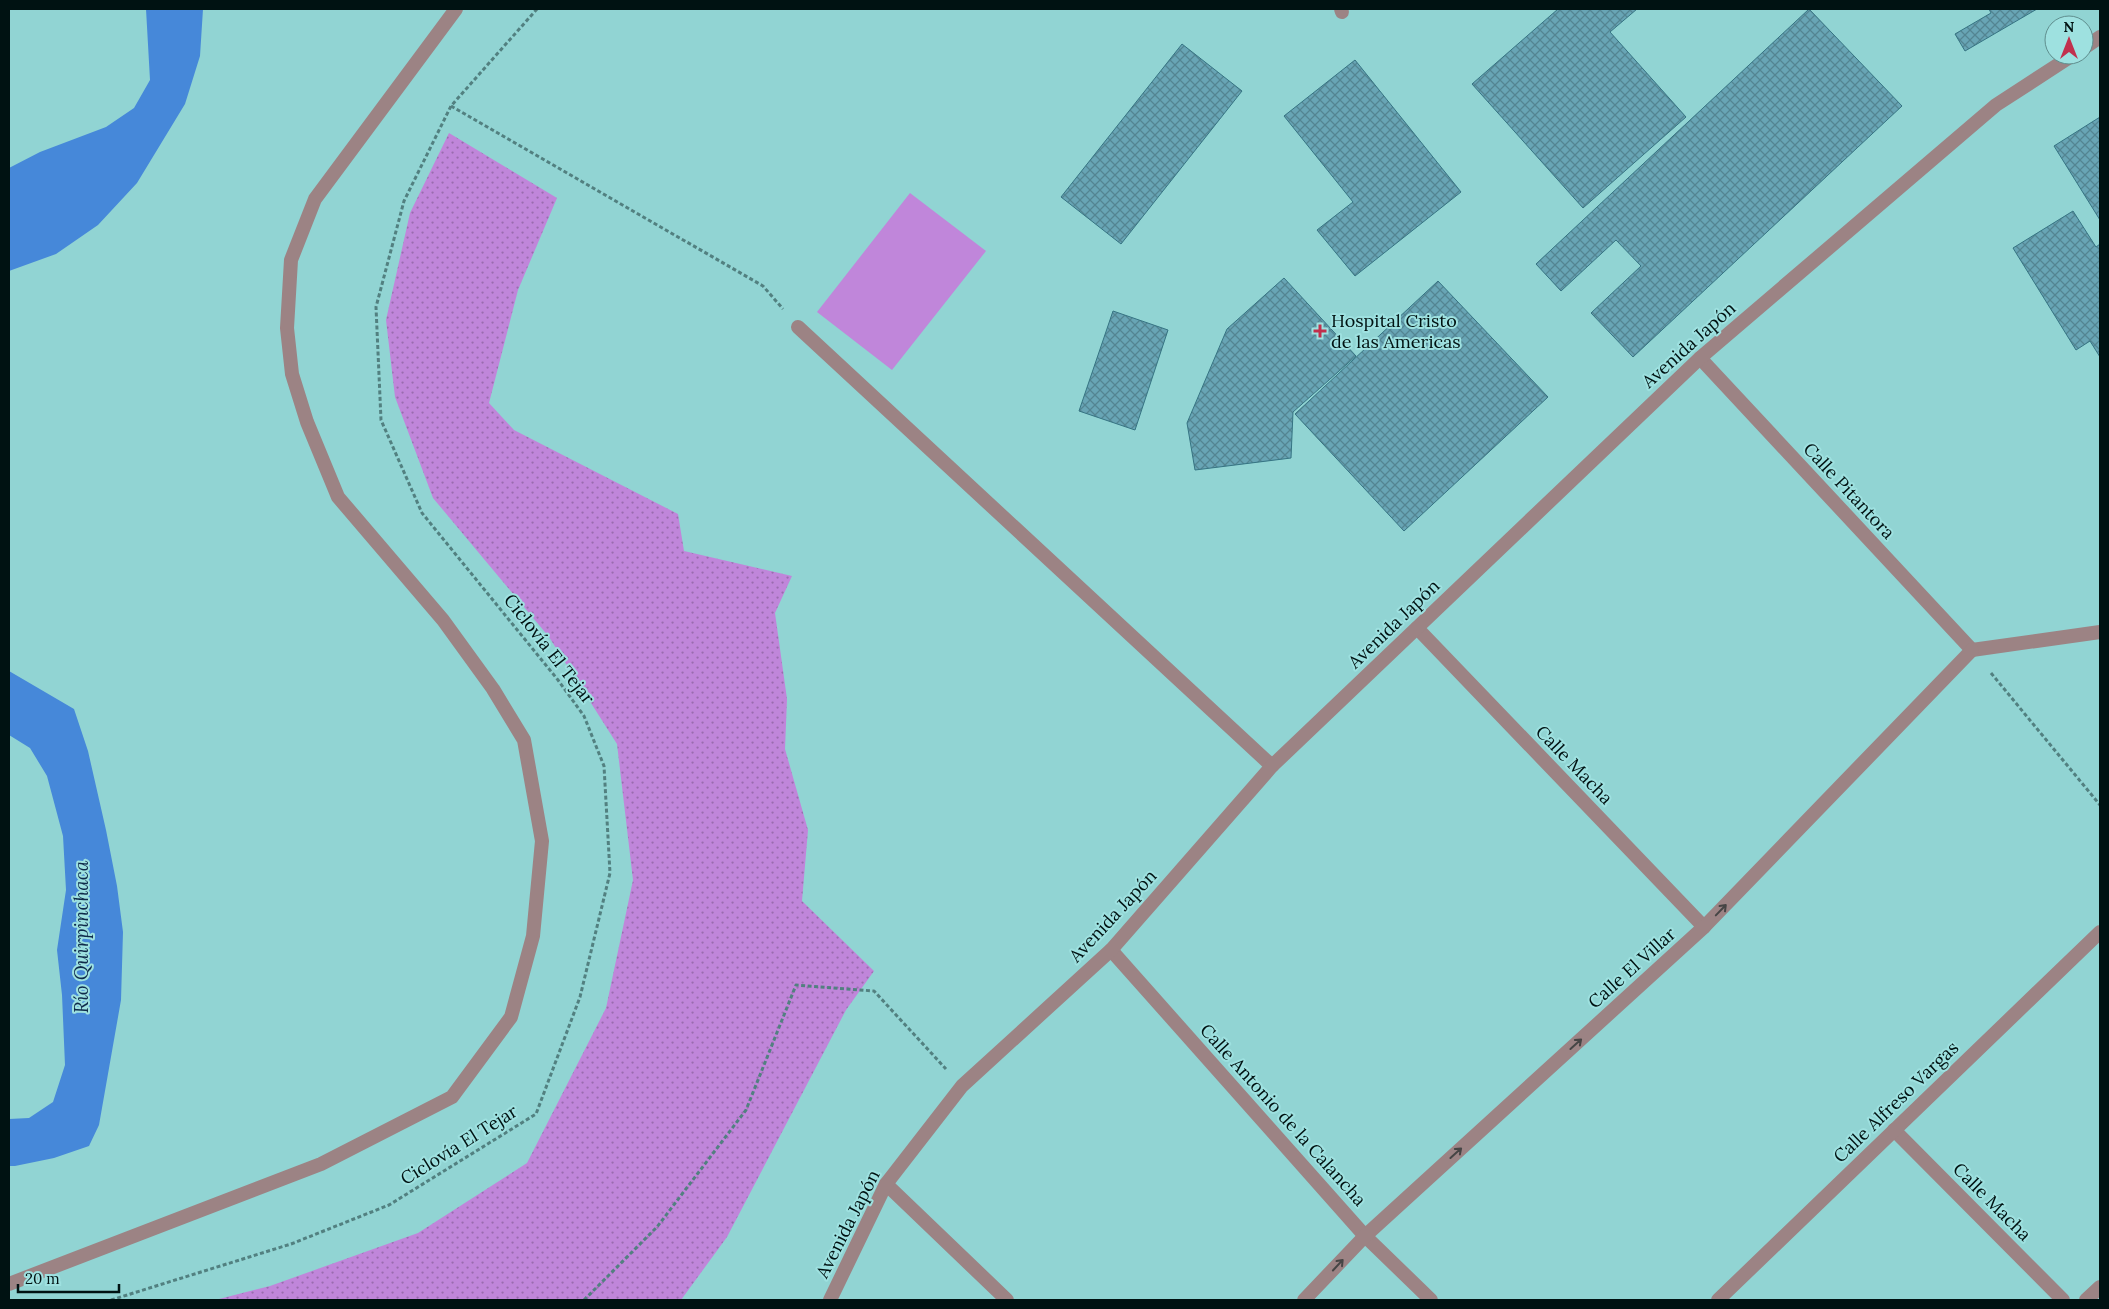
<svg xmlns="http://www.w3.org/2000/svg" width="2109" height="1309" font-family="Lora,serif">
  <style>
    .grass { fill: url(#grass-dots) }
    .green { fill: #c086da }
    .water { fill: #4688d9 }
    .building { fill: url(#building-cross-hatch); stroke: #367483 }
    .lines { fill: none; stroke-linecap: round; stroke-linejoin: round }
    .path { stroke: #528080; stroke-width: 3; stroke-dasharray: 4 2.5; stroke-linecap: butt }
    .service { stroke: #9c8384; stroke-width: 14 }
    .minor { stroke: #9c8384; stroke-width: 14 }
    .tertiary { stroke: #9c8384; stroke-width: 14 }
    .oneway { stroke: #464545 }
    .poi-dot { fill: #c1304d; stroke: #9ee1e0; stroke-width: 2 }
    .labels { text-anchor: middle; stroke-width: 4; stroke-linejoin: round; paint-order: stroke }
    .poi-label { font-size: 18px; fill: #001212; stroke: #9ee1e0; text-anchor: start }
    .street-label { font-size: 18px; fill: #001212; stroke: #9ee1e0 }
    .water-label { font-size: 19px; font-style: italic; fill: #0f2a4a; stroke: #9ee1e0 }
  </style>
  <defs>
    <pattern id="grass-dots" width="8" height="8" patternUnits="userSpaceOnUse" patternTransform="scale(1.25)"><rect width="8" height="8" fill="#c086da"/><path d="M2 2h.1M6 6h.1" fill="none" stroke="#9a6caf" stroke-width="1.8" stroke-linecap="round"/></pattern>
    <pattern id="building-cross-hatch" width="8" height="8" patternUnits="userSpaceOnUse" patternTransform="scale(1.25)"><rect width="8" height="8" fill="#68a5b5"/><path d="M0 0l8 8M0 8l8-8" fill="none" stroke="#538592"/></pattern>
  </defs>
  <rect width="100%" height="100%" fill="#91d4d3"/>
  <!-- grass -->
  <polygon class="grass" points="449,133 557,198 518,290 489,403 514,430 678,514 684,551 792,576 775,613 787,699 785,749 808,830 802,901 874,971 846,1010 727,1237 681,1300 215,1300 270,1286 418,1233 527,1163 606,1008 633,880 617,744 549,637 433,498 395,397 386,320 410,213"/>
  <!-- green -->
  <polygon class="green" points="910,193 986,251 892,370 817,312"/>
  <!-- water -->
  <g class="water">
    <polygon points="146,9 203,9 200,56 185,104 137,183 98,225 56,254 9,271 9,168 40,152 106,127 134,108 150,80"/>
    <polygon points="9,671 74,709 88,751 106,830 117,886 123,932 121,1000 99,1125 89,1146 54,1158 15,1166 9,1166 9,1119 29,1118 53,1102 65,1065 62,995 57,950 66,890 63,836 47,776 30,748 9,735"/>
  </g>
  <!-- building -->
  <g class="building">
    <polygon points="1558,9 1637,9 1610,32 1686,117 1583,208 1472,84"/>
    <polygon points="1809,9 1902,106 1633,357 1591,313 1641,266 1616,240 1561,291 1536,264"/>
    <polygon points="1989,9 2037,9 1965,51 1955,34 1991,13"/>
    <polygon points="1182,44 1242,91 1121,244 1061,197"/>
    <polygon points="1355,60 1461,192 1355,276 1317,230 1353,202 1284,116"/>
    <polygon points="2100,117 2100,220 2054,146"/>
    <polygon points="2073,211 2096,247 2100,244 2100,357 2090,341 2076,350 2013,248"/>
    <polygon points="1284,278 1356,356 1293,412 1291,458 1195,470 1187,423 1227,329"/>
    <polygon points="1438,281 1548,397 1404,531 1295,414"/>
    <polygon points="1113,311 1168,330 1135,430 1079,411"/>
  </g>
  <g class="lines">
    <!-- path -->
    <g class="path">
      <polyline points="451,106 763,286 783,309"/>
      <polyline points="1991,673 2100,805"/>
      <polyline points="111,1300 291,1244 389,1205 536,1114 580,997 610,873 604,766 584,716 558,680 422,513 381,420 376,307 404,201 451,106 537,9"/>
      <polyline points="584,1300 657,1227 746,1110 796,985 874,991 946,1069"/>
    </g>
    <!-- service -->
    <polyline class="service" points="1341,9 1342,12"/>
    <!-- minor -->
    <g class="minor">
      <polyline points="2084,48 2100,37"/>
      <polyline points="798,327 1272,766"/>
      <polyline points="1700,358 1972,650"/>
      <polyline points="1417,628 1704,927"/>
      <polyline points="1972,650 2100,632"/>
      <polyline points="1111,950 1365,1236 1431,1300"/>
      <polyline points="1894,1130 2063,1300"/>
      <polyline points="886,1184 1007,1300"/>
      <polyline points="830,1300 886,1184 962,1086 1111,950 1272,766 1700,358 1996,105 2073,55"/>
      <polyline points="1304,1300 1365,1236 1704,927 1972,650"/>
      <polyline points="1718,1300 2100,932"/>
      <polyline points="2086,1300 2100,1287"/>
    </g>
    <!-- tertiary -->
    <polyline class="tertiary" points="9,1284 321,1164 452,1097 511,1017 533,936 542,841 524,740 493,689 443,620 338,497 307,422 292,374 287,328 291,260 315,199 456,9"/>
  </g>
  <!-- one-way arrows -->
  <defs><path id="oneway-shaft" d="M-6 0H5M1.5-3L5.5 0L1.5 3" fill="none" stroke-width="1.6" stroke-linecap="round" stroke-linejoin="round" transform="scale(1.25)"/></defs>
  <g class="oneway">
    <use href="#oneway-shaft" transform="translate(1721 910) rotate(-46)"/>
    <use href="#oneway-shaft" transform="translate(1576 1044) rotate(-42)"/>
    <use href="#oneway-shaft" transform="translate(1456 1153) rotate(-42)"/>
    <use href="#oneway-shaft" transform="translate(1338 1265) rotate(-47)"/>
  </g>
  <!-- markers -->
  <path class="poi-dot" d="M1317.5 323.5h5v5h5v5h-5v5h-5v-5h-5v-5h5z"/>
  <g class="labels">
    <!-- poi labels -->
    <g class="poi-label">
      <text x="1331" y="327">Hospital Cristo<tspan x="1331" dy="21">de las Americas</tspan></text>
    </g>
    <!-- street labels -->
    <g class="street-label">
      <text transform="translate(1689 345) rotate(-42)" y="6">Avenida Japón</text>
      <text transform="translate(1849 491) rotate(47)" y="6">Calle Pitantora</text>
      <text transform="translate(1394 624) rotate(-44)" y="6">Avenida Japón</text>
      <text transform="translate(549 649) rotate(52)" y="6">Ciclovía El Tejar</text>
      <text transform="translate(1574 765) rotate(46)" y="6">Calle Macha</text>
      <text transform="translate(1113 916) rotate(-47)" y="6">Avenida Japón</text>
      <text transform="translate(1632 968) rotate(-42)" y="6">Calle El Villar</text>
      <text transform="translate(1896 1102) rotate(-44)" y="6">Calle Alfreso Vargas</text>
      <text transform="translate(1283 1115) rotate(48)" y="6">Calle Antonio de la Calancha</text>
      <text transform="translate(459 1145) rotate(-32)" y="6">Ciclovía El Tejar</text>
      <text transform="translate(1992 1202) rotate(45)" y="6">Calle Macha</text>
      <text transform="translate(848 1224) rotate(-63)" y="6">Avenida Japón</text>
    </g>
    <!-- water labels -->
    <g class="water-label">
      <text transform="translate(81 937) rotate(-90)" y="7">Río Quirpinchaca</text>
    </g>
  </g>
  <!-- border -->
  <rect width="2109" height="1309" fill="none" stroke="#001212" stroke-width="20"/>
  <!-- north arrow -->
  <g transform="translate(2069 40)"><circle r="24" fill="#9ee1e0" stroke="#5f8e8e"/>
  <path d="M0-4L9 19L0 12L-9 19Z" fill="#c1304d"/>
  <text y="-8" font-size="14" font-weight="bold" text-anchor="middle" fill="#001212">N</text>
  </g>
  <!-- scale -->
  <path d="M18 1284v8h101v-8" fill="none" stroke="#001212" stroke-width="2.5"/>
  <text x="25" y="1284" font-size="15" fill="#001212" stroke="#9ee1e0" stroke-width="4" paint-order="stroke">20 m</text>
</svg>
